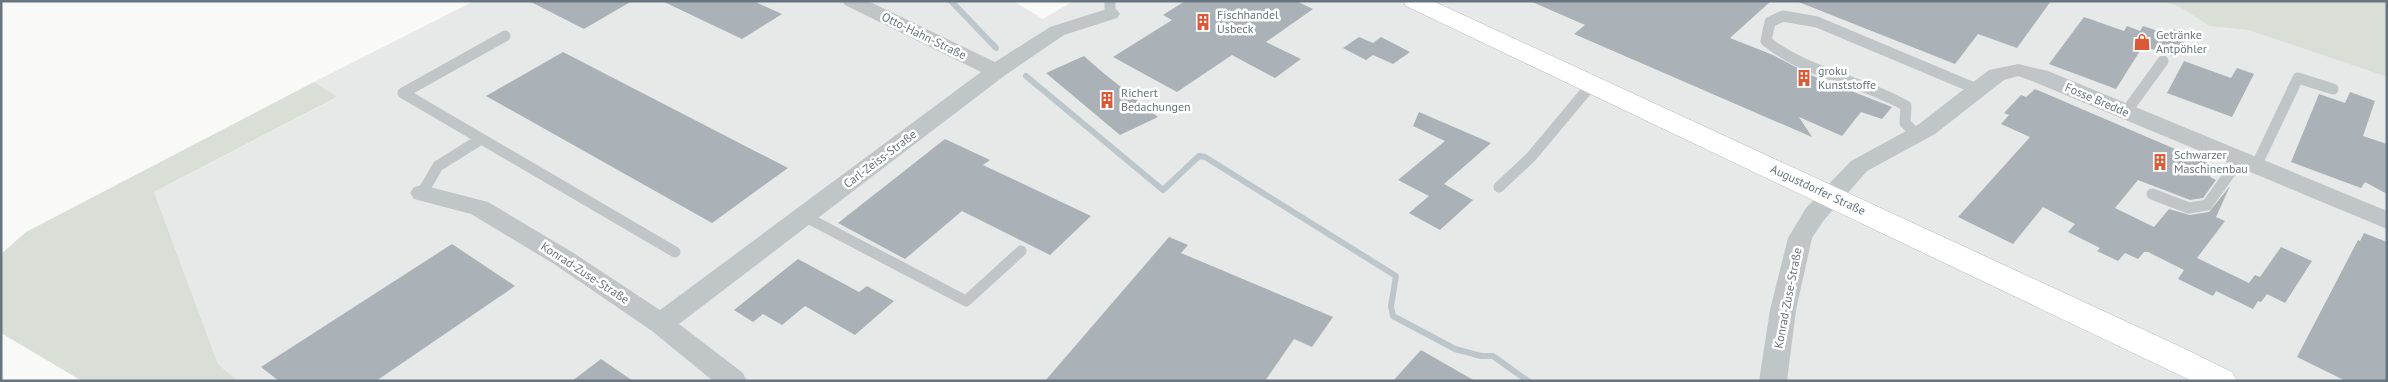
<svg xmlns="http://www.w3.org/2000/svg" width="2388" height="382" font-family="'PT Sans',sans-serif">
  <style>
    .built { fill: #e7e8e8 }
    .green { fill: #d9ded6 }
    .lines { fill: none; stroke-linecap: round; stroke-linejoin: round }
    .stream { stroke: #bcc6cb; stroke-width: 6 }
    .building { fill: #aab2b7 }
    .secondary-casing { stroke: #b3b9bd; stroke-width: 1 }
    .service { stroke: #c0c5c8; stroke-width: 11 }
    .minor { fill: #c0c5c8; fill-rule: evenodd }
    .secondary { fill: #fff; fill-rule: evenodd }
    .labels { text-anchor: middle; stroke-width: 5; stroke-linejoin: round; paint-order: stroke }
    .poi-label { font-size: 12px; fill: #667580; stroke: #fff; text-anchor: start }
    .street-label { font-size: 12px; fill: #667580; stroke: #fff }
  </style>
  <rect width="100%" height="100%" fill="#f9f9f7"/>
  <!-- built -->
  <polygon class="built" points="474,1 1013,1 1043,19 1073,1 2162,1 2180,7 2209,26 2248,30 2387,77 2387,381 238,381 218,364 154,192 336,98 314,82"/>
  <!-- green -->
  <g class="green">
    <polygon points="2162,1 2387,1 2387,77 2248,30 2209,26 2180,7"/>
    <polygon points="314,82 337,97 154,192 218,364 238,381 82,381 1,333 1,254 26,232"/>
  </g>
  <g class="lines">
    <!-- stream -->
    <g class="stream">
      <polyline points="951,1 996,48"/>
      <polyline points="1026,76 1163,190 1199,156 1205,157 1396,276 1391,306 1393,316 1455,349 1481,356 1493,356 1528,381"/>
    </g>
  </g>
  <!-- building -->
  <g class="building">
    <polygon points="529,1 632,1 584,29"/>
    <polygon points="662,1 753,1 782,14 742,39"/>
    <polygon points="1185,1 1296,1 1313,9 1266,42 1301,59 1275,78 1232,55 1177,92 1113,57 1172,20 1163,15"/>
    <polygon points="1530,1 1771,1 1730,38 1773,55 1813,76 1892,107 1882,119 1861,112 1842,136 1799,117 1812,137 1574,34 1585,25"/>
    <polygon points="1796,1 2051,1 2017,48 1978,34 1955,64"/>
    <polygon points="2084,17 2124,31 2127,26 2140,31 2143,26 2170,35 2173,29 2189,35 2175,57 2143,46 2116,89 2049,64"/>
    <polygon points="1359,37 1373,43 1381,37 1410,52 1393,64 1373,55 1366,60 1343,48"/>
    <polygon points="563,52 788,168 712,223 486,96"/>
    <polygon points="1084,56 1101,71 1158,117 1120,135 1046,73"/>
    <polygon points="2184,61 2231,78 2237,68 2254,74 2232,117 2167,93"/>
    <polygon points="2035,89 2217,167 2210,177 2216,180 2203,198 2190,200 2138,180 2115,208 2154,227 2169,209 2190,215 2209,212 2230,186 2216,217 2225,221 2197,258 2249,283 2255,275 2260,277 2281,247 2312,261 2285,303 2267,294 2261,302 2258,301 2253,309 2216,291 2213,296 2178,279 2184,270 2148,252 2144,252 2138,259 2125,253 2118,261 2097,251 2100,248 2068,232 2075,224 2043,207 2013,244 1958,217 2030,137 2001,124 2009,115 2004,113 2021,95 2026,97"/>
    <polygon points="2350,92 2375,101 2363,136 2387,144 2387,194 2365,182 2361,188 2291,162 2319,94 2345,103"/>
    <polygon points="1419,112 1491,143 1444,184 1473,200 1440,230 1409,213 1429,196 1398,180 1445,141 1413,126"/>
    <polygon points="945,139 990,160 983,165 1091,216 1050,255 962,211 905,259 838,223"/>
    <polygon points="2364,233 2387,242 2387,381 2346,381 2297,357 2358,240 2360,241"/>
    <polygon points="1169,237 1188,245 1181,253 1333,317 1312,347 1294,339 1265,381 1045,381"/>
    <polygon points="452,244 515,286 376,381 279,381 261,367"/>
    <polygon points="798,259 859,292 867,286 894,301 855,335 805,306 782,325 763,314 753,322 734,310"/>
    <polygon points="1421,350 1475,381 1393,381"/>
    <polygon points="601,359 633,381 572,381"/>
  </g>
  <g class="lines">
    <!-- secondary casing -->
    <g class="secondary-casing">
      <polygon id="secondary" points="1403,1 1433,1 2179,346 2232,372 2237,381 2192,381 1406,6"/>
    </g>
    <!-- service -->
    <g class="service">
      <polyline points="1110,1 1110,14"/>
      <polyline points="505,36 403,93 675,252"/>
      <polyline points="2126,112 2163,61"/>
      <path d="M1917,135L1905,123L1906,106C1861,80 1807,74 1766,41L1770,22L1783,16L1817,22L1979,90"/>
      <polyline points="2256,166 2298,78 2333,89"/>
      <polyline points="1499,187 1531,157 1592,84"/>
      <polyline points="422,193 438,166 481,139"/>
      <polyline points="2152,194 2189,208 2207,205 2240,159"/>
      <polyline points="804,216 966,301 1021,251"/>
    </g>
    <!-- minor -->
    <g class="minor">
      <polygon points="842,1 868,1 995,62 1050,27 1110,8 1117,10 1120,14 1117,18 1064,35 1004,76 679,324 743,373 747,381 713,381 652,331 554,264 471,214 414,199 410,193 414,187 422,185 488,202 572,252 660,310 981,72 845,5"/>
      <polygon points="2018,64 2048,71 2387,211 2387,229 2032,81 2018,76 2004,80 1935,134 1867,171 1824,220 1812,238 1796,310 1787,381 1759,381 1770,310 1788,238 1806,208 1851,161 1919,124 1989,70"/>
    </g>
    <!-- secondary -->
    <use href="#secondary" class="secondary"/>
  </g>
  <!-- icons -->
  <defs>
    <g id="building-bare" transform="scale(1.35)"><path d="M-4-6H4V6H1V3H-1V6H-4ZM-2.5-4.3h1.7v1.8h-1.7ZM.8-4.3h1.7v1.8H.8ZM-2.5-1h1.7V.8h-1.7ZM.8-1h1.7V.8H.8Z" fill="#da5936" stroke="#fff" stroke-width="2.5" paint-order="stroke"/></g>
    <g id="shop-bare" transform="scale(1.35)"><path d="M-5-2.5h2.3a2.7 3.5 0 0 1 5.4 0H5L5.5 6h-11ZM-1.5-2.5h3a1.5 2.3 0 0 0-3 0Z" fill="#da5936" stroke="#fff" stroke-width="2.5" paint-order="stroke"/></g>
  </defs>
  <g fill-rule="evenodd">
    <use href="#building-bare" x="1203" y="22"/>
    <use href="#shop-bare" x="2142" y="42"/>
    <use href="#building-bare" x="1804" y="78"/>
    <use href="#building-bare" x="1107" y="100"/>
    <use href="#building-bare" x="2160" y="162"/>
  </g>
  <g class="labels">
    <!-- poi labels -->
    <g class="poi-label">
      <text x="1217" y="19">Fischhandel<tspan x="1217" dy="14">Usbeck</tspan></text>
      <text x="2156" y="39">Getränke<tspan x="2156" dy="14">Antpöhler</tspan></text>
      <text x="1818" y="75">groku<tspan x="1818" dy="14">Kunststoffe</tspan></text>
      <text x="1121" y="97">Richert<tspan x="1121" dy="14">Bedachungen</tspan></text>
      <text x="2174" y="159">Schwarzer<tspan x="2174" dy="14">Maschinenbau</tspan></text>
    </g>
    <!-- street labels -->
    <g class="street-label">
      <text transform="translate(924 36) rotate(26)" y="4">Otto-Hahn-Straße</text>
      <text transform="translate(2097 100) rotate(23)" y="4">Fosse Bredde</text>
      <text transform="translate(880 159) rotate(-37)" y="4">Carl-Zeiss-Straße</text>
      <text transform="translate(1818 190) rotate(25)" y="4">Augustdorfer Straße</text>
      <text transform="translate(585 273) rotate(33)" y="4">Konrad-Zuse-Straße</text>
      <text transform="translate(1788 298) rotate(-79)" y="4">Konrad-Zuse-Straße</text>
    </g>
  </g>
  <!-- border -->
  <rect width="2388" height="382" fill="none" stroke="#667580" stroke-width="5"/>
</svg>
